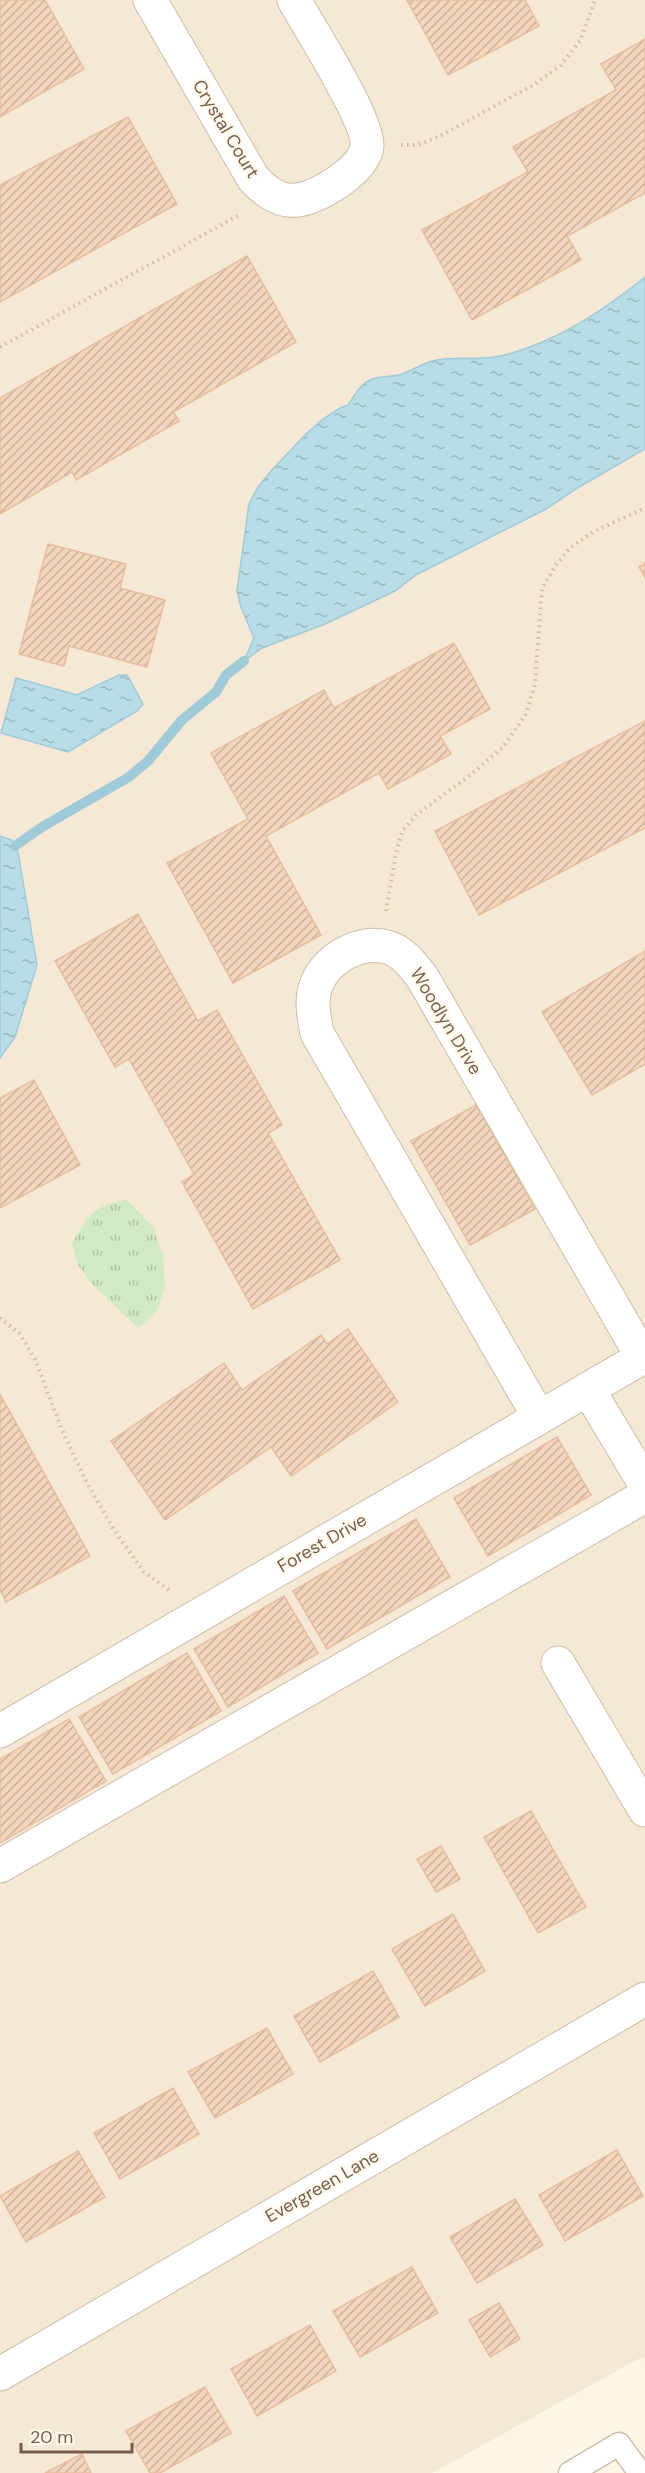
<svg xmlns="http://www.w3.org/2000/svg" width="645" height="2473" font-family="'DM Sans',sans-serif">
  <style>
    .residential { fill: #f5e8d4 }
    .park { fill: url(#park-tufts) }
    .water { fill: url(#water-ripples); stroke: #9fcbd9; stroke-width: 1.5 }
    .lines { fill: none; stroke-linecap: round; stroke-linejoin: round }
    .stream { stroke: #9fcbd9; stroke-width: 10 }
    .building { fill: url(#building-hatch); stroke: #e6be9d; stroke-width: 1.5 }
    .service-casing { stroke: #cfbeac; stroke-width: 25 }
    .minor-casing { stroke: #cfbeac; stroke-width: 35 }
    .path { stroke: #d8ba9f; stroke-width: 4; stroke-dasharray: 1.5 4.5; stroke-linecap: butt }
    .service { stroke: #fff; stroke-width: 22 }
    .minor { stroke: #fff; stroke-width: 33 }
    .labels { text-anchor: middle; stroke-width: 5; stroke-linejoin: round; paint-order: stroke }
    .street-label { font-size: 18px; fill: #775d4a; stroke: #fff9ec }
  </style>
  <defs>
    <pattern id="park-tufts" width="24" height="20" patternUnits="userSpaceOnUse" patternTransform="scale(1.5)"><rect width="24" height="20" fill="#d0ebc3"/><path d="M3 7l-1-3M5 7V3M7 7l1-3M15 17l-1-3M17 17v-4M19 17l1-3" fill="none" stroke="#aec2a0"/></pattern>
    <pattern id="water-ripples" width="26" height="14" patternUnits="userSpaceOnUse" patternTransform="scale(1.5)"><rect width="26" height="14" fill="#b9dde7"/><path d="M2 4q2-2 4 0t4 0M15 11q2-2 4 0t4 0" fill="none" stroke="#9bb6bd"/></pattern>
    <pattern id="building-hatch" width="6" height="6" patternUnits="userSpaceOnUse" patternTransform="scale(1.5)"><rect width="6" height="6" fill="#f3d7bd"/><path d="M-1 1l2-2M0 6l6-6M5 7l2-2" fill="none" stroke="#cab29c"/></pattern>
  </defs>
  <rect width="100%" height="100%" fill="#fdf6e6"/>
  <!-- residential -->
  <polygon class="residential" points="0,0 645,0 645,2361 642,2357 432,2473 0,2473"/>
  <!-- park -->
  <path class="park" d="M127,1200L153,1227L163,1257L165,1287L158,1310L138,1328L91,1283L78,1265L72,1244C85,1217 96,1204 127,1200Z"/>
  <!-- water -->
  <g class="water">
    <path d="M645,277V449L579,487L546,509L416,575L395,591L325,624L262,648L244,661L254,638L241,607L237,591L249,504L258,487L272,470L305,435L323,419L340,408L348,405C356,394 361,381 376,378C384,376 391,377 399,375C412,371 423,362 437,360C458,356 480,361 501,356C555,343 603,311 645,277Z"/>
    <polygon points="119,675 127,675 143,704 137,711 68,752 1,733 16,678 77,695"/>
    <polygon points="0,836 12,840 18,852 37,965 15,1037 0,1058"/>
  </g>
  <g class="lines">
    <!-- stream -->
    <polyline class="stream" points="15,846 42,827 129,777 148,761 182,720 216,692 226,675 244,661"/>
  </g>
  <!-- building -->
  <g class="building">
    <polygon points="0,0 45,0 84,69 0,117"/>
    <polygon points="407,0 525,0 539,26 448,75"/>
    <polygon points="645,39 645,193 567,236 581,260 472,320 422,230 528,172 513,147 616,90 601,64"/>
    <polygon points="128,117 177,204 0,302 0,185"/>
    <polygon points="247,256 296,342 173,412 179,421 76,480 72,472 0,514 0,398"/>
    <polygon points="48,544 126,564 120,588 165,600 147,667 69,646 64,666 19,654"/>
    <polygon points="645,563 645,577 639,567"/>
    <polygon points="454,643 490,709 440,736 451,754 388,789 379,773 266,836 321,935 233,983 167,863 248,819 211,753 324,690 334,708"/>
    <polygon points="645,721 645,828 479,915 435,831"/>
    <polygon points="138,914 198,1021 217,1010 282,1125 268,1133 340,1260 253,1309 182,1182 194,1174 129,1059 115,1067 55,961"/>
    <polygon points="645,951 645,1064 592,1095 542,1012"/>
    <polygon points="34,1080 80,1165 0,1208 0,1098"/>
    <polygon points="476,1105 535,1209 470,1245 411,1141"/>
    <polygon points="348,1329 398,1402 291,1476 271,1447 165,1520 111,1441 224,1363 242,1390 321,1335 327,1344"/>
    <polygon points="0,1394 90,1556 6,1602 0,1590"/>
    <polygon points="557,1437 591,1495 488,1556 454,1498"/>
    <polygon points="416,1519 450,1577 327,1649 293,1591"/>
    <polygon points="284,1596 318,1653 228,1707 194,1649"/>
    <polygon points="187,1653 221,1711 113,1774 79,1717"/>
    <polygon points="69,1719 106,1781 0,1843 0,1759"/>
    <polygon points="531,1811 586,1907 538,1933 484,1837"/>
    <polygon points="441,1846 460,1879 436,1892 417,1859"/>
    <polygon points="453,1914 485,1971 425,2006 392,1949"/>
    <polygon points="373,1971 399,2017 320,2062 294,2016"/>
    <polygon points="267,2028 293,2074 215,2118 188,2072"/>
    <polygon points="173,2088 199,2134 120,2179 94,2133"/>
    <polygon points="617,2150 643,2196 565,2241 539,2195"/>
    <polygon points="78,2151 105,2197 26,2242 0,2196"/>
    <polygon points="515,2199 543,2245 477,2283 450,2237"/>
    <polygon points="412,2267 438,2313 360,2357 333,2311"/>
    <polygon points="499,2303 520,2339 490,2357 469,2320"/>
    <polygon points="310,2325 336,2371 257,2416 231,2369"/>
    <polygon points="205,2387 231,2433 160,2473 150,2473 126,2431"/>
    <polygon points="82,2454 91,2473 45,2473"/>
  </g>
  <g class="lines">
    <!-- service casing -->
    <g class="service-casing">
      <polyline id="service" points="570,2473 619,2444 640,2473"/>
    </g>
    <!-- minor casing -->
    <g class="minor-casing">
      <g id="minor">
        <path d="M150,0L253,178C269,196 287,207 312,196C330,189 365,167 367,146C369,120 309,27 294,0"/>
        <polyline points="588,1389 645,1484"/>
        <path d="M539,1417L317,1033C314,1018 310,998 317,983C328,958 359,940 387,947C402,951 412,964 422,977L643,1358"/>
        <polyline points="558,1663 645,1810"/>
        <polyline points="0,1731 645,1356"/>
        <polyline points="0,1866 645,1496"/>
        <polyline points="0,2374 645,1999"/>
      </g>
    </g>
    <!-- path -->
    <g class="path">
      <polyline points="401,145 417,145 440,136 535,84 561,65 580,41 595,0"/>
      <polyline points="0,347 241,214"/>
      <polyline points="386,911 397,848 403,830 417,814 468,777 503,747 526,714 535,684 542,588 556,565 571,547 593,532 645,508"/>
      <polyline points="0,1318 19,1333 35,1359 62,1430 85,1479 114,1530 144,1572 170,1591"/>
    </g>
    <!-- service -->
    <use href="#service" class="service"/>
    <!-- minor -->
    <use href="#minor" class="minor"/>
  </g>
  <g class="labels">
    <!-- street labels -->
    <g class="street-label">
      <text transform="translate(226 129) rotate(59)" y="6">Crystal Court</text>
      <text transform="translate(446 1021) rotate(59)" y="6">Woodlyn Drive</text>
      <text transform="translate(322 1543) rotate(-30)" y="6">Forest Drive</text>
      <text transform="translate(322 2186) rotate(-30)" y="6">Evergreen Lane</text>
    </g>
  </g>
  <!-- scale -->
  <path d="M21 2443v9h111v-9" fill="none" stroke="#775d4a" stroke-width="3"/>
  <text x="30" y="2443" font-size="18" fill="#775d4a" stroke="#fff9ec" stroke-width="4.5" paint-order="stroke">20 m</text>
</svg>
